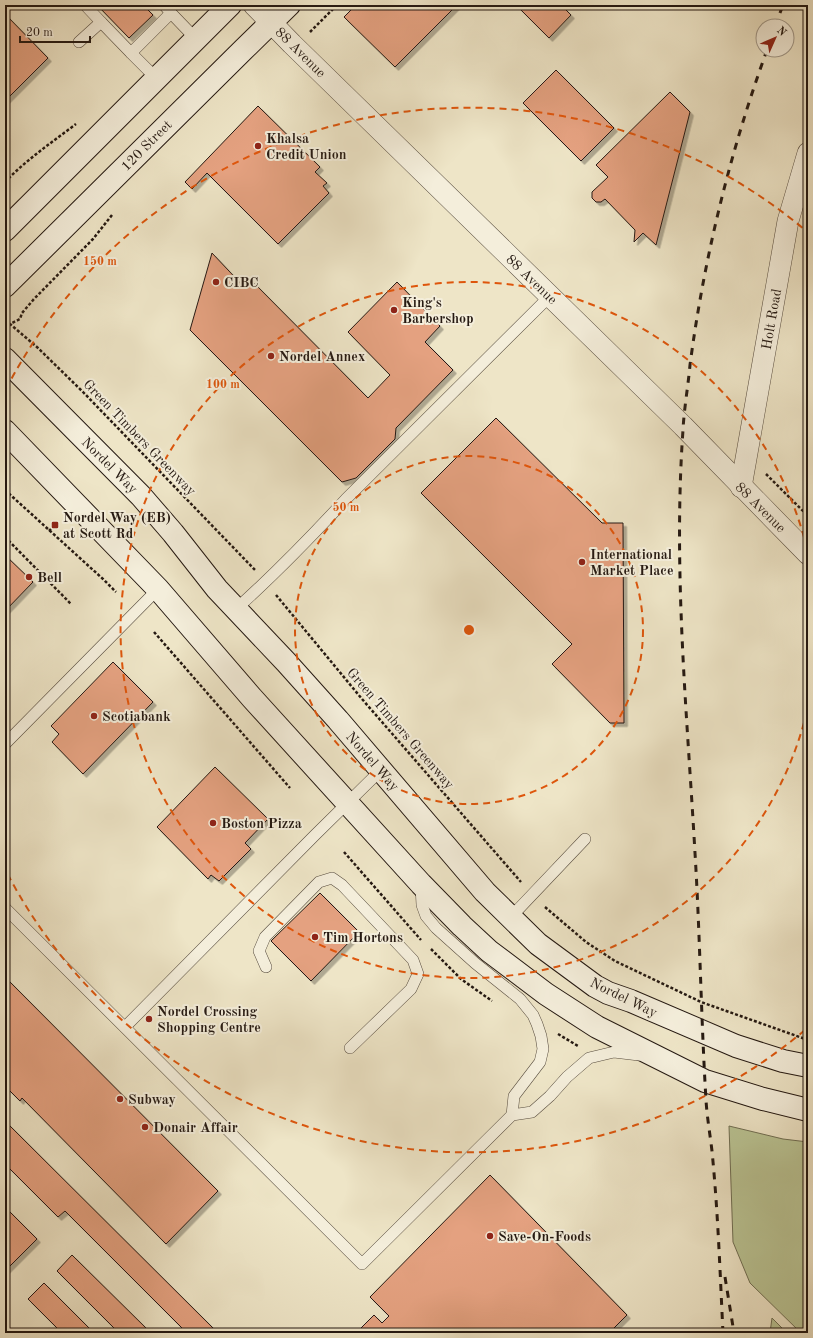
<svg xmlns="http://www.w3.org/2000/svg" width="813" height="1338" font-family="'Old Standard TT',serif">
  <style>
    .green { fill: #bac494; stroke: #706e53 }
    .building { fill: #e4a180; stroke: #251912; filter: url(#shadow) }
    .lines { fill: none; stroke-linecap: round; stroke-linejoin: round }
    .service-casing { stroke: #574c3f; stroke-width: 12 }
    .minor-casing { stroke: #574c3f; stroke-width: 22 }
    .secondary-casing { stroke: #251912; stroke-width: 24 }
    .path { stroke: #251912; stroke-width: 2.5; stroke-dasharray: 3 2; stroke-linecap: butt }
    .service { stroke: #f4eedb; stroke-width: 11 }
    .minor { stroke: #f4eedb; stroke-width: 21 }
    .secondary { stroke: #f4eedb; stroke-width: 22 }
    .rail { stroke: #251912; stroke-width: 3; stroke-dasharray: 7 7; stroke-linecap: butt }
    .ring { fill: none; stroke: #de560c; stroke-width: 2; stroke-dasharray: 7 5 }
    .poi-dot { fill: #8f2418; stroke: #f4eedb; stroke-width: 1.5 }
    .labels { text-anchor: middle; stroke-width: 4; stroke-linejoin: round; paint-order: stroke }
    .street-label { font-size: 14px; fill: #251912; stroke: #f4eedb }
    .poi-label { font-size: 14px; font-weight: bold; fill: #251912; stroke: #f4eedb; text-anchor: start }
    .centre { fill: #de560c; stroke: #f4eedb; stroke-width: 2 }
    .ring-label { font-size: 12px; text-anchor: middle; font-weight: bold; fill: #de560c; stroke: #f4eedb; stroke-width: 4; stroke-linejoin: round; paint-order: stroke }
  </style>
  <defs>
    <filter id="shadow"><feDropShadow dx="3.5" dy="3.5" stdDeviation="0" flood-color="#0004"/></filter>
  </defs>
  <rect width="100%" height="100%" fill="#eee5c7"/>
  <filter id="stains"><feTurbulence type="fractalNoise" baseFrequency=".005" numOctaves="4"/><feColorMatrix values="0 0 0 0 .2 0 0 0 0 .09 0 0 0 0 .02 0 0 0 .5 -.17"/></filter>
  <radialGradient id="worn" r=".72"><stop offset=".6" stop-color="#630" stop-opacity="0"/><stop offset="1" stop-color="#630" stop-opacity=".3"/></radialGradient>
  <!-- green -->
  <g class="green">
    <polygon points="729,1126 783,1139 808,1142 808,1333 801,1333 750,1283 733,1242"/>
    <polygon points="772,1318 787,1333 770,1333"/>
  </g>
  <!-- building -->
  <g class="building">
    <polygon points="97,5 143,5 153,15 129,38"/>
    <polygon points="356,5 457,5 395,67 344,17"/>
    <polygon points="516,5 561,5 571,15 549,38"/>
    <polygon points="5,14 48,58 5,101"/>
    <polygon points="556,70 614,128 581,161 523,103"/>
    <polygon points="670,92 690,112 656,245 643,233 634,242 635,230 605,199 601,202 596,202 592,198 592,192 608,177 596,165"/>
    <polygon points="258,106 320,167 315,172 327,183 323,186 329,193 278,244 207,173 192,189 185,182"/>
    <polygon points="212,253 245,288 252,281 368,398 390,375 348,332 397,282 440,326 425,342 453,370 396,428 395,439 356,478 342,482 190,330"/>
    <polygon points="496,418 602,523 623,523 624,723 610,723 552,664 572,644 421,493"/>
    <polygon points="5,555 33,582 5,611"/>
    <polygon points="113,662 153,702 83,774 52,742 59,734 51,726"/>
    <polygon points="215,767 268,819 245,843 251,849 219,881 211,875 208,879 157,827"/>
    <polygon points="320,893 359,932 311,981 271,941"/>
    <polygon points="5,977 218,1191 166,1244 22,1098 20,1101 5,1086"/>
    <polygon points="5,1121 218,1333 187,1333 65,1211 58,1217 5,1164"/>
    <polygon points="490,1175 627,1315 609,1333 356,1333 374,1315 382,1323 389,1316 370,1297"/>
    <polygon points="5,1207 37,1239 6,1270 5,1270"/>
    <polygon points="72,1255 151,1333 119,1333 57,1271"/>
    <polygon points="44,1283 94,1333 62,1333 28,1299"/>
  </g>
  <g class="lines">
    <!-- service casing -->
    <g class="service-casing">
      <g id="service">
        <polyline points="85,5 101,22"/>
        <polyline points="171,13 196,39"/>
        <polyline points="79,42 101,22 131,53 171,13 164,5"/>
        <polyline points="131,53 156,78"/>
        <path d="M236,609C275,574 311,537 346,499L550,296"/>
        <polyline points="5,744 158,589"/>
        <polyline points="421,885 422,905 426,916 436,928 475,963 520,999 533,1015 537,1024 541,1036 543,1049 540,1062 514,1096 512,1115"/>
        <polyline points="5,908 362,1264 512,1115 532,1112 550,1096 567,1077 589,1058 614,1052 639,1055"/>
        <polyline points="510,918 585,839"/>
        <polyline points="266,967 259,951 265,937 319,882 332,878 342,885 413,960 418,974 411,989 350,1048"/>
        <polyline points="125,1027 315,835 381,770"/>
      </g>
    </g>
    <!-- minor casing -->
    <g class="minor-casing">
      <g id="minor">
        <polyline points="254,5 292,44 683,426 808,554"/>
        <polyline points="741,487 788,221 808,153"/>
      </g>
    </g>
    <!-- secondary casing -->
    <g class="secondary-casing">
      <g id="secondary">
        <polyline points="5,230 230,5"/>
        <polyline points="5,286 243,50 289,5"/>
        <polyline points="5,359 141,496 173,533 217,589 286,662 338,720 485,892 538,944 595,986 608,993 631,1001 736,1046 783,1061 808,1066"/>
        <polyline points="5,431 158,589 252,698 421,884 462,926 489,951 546,994 597,1027 705,1081 763,1099 808,1110"/>
      </g>
    </g>
    <!-- path -->
    <g class="path">
      <polyline points="310,32 337,5"/>
      <path d="M5,182C26,160 51,143 76,124"/>
      <polyline points="112,215 93,239 34,299 22,313 20,319 10,324 38,348 83,392 255,570"/>
      <polyline points="766,474 808,516"/>
      <polyline points="5,490 103,579 116,592"/>
      <polyline points="49,531 55,525"/>
      <polyline points="5,537 71,604"/>
      <polyline points="276,595 362,699 521,882"/>
      <polyline points="154,632 290,788"/>
      <polyline points="344,852 421,940"/>
      <polyline points="545,907 586,942 615,961 701,1002 808,1040"/>
      <polyline points="431,949 461,979 492,1001"/>
      <polyline points="558,1034 578,1046"/>
    </g>
    <!-- service -->
    <use href="#service" class="service"/>
    <!-- minor -->
    <use href="#minor" class="minor"/>
    <!-- secondary -->
    <use href="#secondary" class="secondary"/>
    <!-- rail -->
    <g class="rail">
      <polyline points="775,26 783,5"/>
      <polyline points="725,1277 734,1333"/>
      <path d="M723,1333C720,1272 718,1212 712,1151C710,1134 707,1117 706,1100C701,1017 700,935 695,853C687,712 673,571 683,430C684,409 688,387 690,365C704,258 730,152 767,50"/>
    </g>
  </g>
  <!-- distance rings -->
  <g class="ring">
    <circle cx="469" cy="630" r="174"/>
    <path d="M807 711A348 348 0 1 1 807 549"/>
    <path d="M805 1030A522 522 0 0 1 6 871M6 389A522 522 0 0 1 805 230"/>
  </g>
  <!-- markers -->
  <g class="poi-dot">
    <circle cx="258" cy="146" r="4"/>
    <circle cx="216" cy="282" r="4"/>
    <circle cx="394" cy="310" r="4"/>
    <circle cx="271" cy="356" r="4"/>
    <rect x="51" y="521" width="8" height="8" rx="2"/>
    <circle cx="582" cy="562" r="4"/>
    <circle cx="29" cy="577" r="4"/>
    <circle cx="94" cy="716" r="4"/>
    <circle cx="213" cy="823" r="4"/>
    <circle cx="315" cy="937" r="4"/>
    <circle cx="149" cy="1019" r="4"/>
    <circle cx="120" cy="1099" r="4"/>
    <circle cx="145" cy="1127" r="4"/>
    <circle cx="490" cy="1236" r="4"/>
  </g>
  <g class="labels">
    <!-- street labels -->
    <g class="street-label">
      <text transform="translate(301 52) rotate(45)" y="5">88 Avenue</text>
      <text transform="translate(146 145) rotate(-45)" y="5">120 Street</text>
      <text transform="translate(532 279) rotate(44)" y="5">88 Avenue</text>
      <text transform="translate(771 319) rotate(-80)" y="5">Holt Road</text>
      <text transform="translate(140 437) rotate(46)" y="5">Green Timbers Greenway</text>
      <text transform="translate(110 465) rotate(45)" y="5">Nordel Way</text>
      <text transform="translate(761 507) rotate(45)" y="5">88 Avenue</text>
      <text transform="translate(401 728) rotate(49)" y="5">Green Timbers Greenway</text>
      <text transform="translate(373 761) rotate(49)" y="5">Nordel Way</text>
      <text transform="translate(624 997) rotate(26)" y="5">Nordel Way</text>
    </g>
    <!-- poi labels -->
    <g class="poi-label">
      <text x="266" y="143">Khalsa<tspan x="266" dy="16">Credit Union</tspan></text>
      <text x="224" y="287">CIBC</text>
      <text x="402" y="307">King's<tspan x="402" dy="16">Barbershop</tspan></text>
      <text x="279" y="361">Nordel Annex</text>
      <text x="63" y="522">Nordel Way (EB)<tspan x="63" dy="16">at Scott Rd</tspan></text>
      <text x="590" y="559">International<tspan x="590" dy="16">Market Place</tspan></text>
      <text x="37" y="582">Bell</text>
      <text x="102" y="721">Scotiabank</text>
      <text x="221" y="828">Boston Pizza</text>
      <text x="323" y="942">Tim Hortons</text>
      <text x="157" y="1016">Nordel Crossing<tspan x="157" dy="16">Shopping Centre</tspan></text>
      <text x="128" y="1104">Subway</text>
      <text x="153" y="1132">Donair Affair</text>
      <text x="498" y="1241">Save-On-Foods</text>
    </g>
  </g>
  <circle cx="469" cy="630" r="6" class="centre"/>
  <g class="ring-label">
    <text x="100" y="265">150 m</text>
    <text x="223" y="388">100 m</text>
    <text x="346" y="511">50 m</text>
  </g>
  <!-- margin -->
  <rect width="813" height="1338" fill="none" stroke="#eee5c7" stroke-width="20"/>
  <rect x="6" y="6" width="801" height="1326" fill="none" stroke="#251912" stroke-width="2"/>
  <rect x="10" y="10" width="793" height="1318" fill="none" stroke="#251912"/>
  <!-- north arrow -->
  <g transform="translate(775 38) rotate(45)"><circle r="19" fill="#f4eedb" stroke="#a1998b"/>
  <path d="M0-3L7 15L0 10L-7 15Z" fill="#8f2418"/>
  <text y="-6" font-size="11" font-weight="bold" text-anchor="middle" fill="#251912">N</text>
  </g>
  <!-- scale -->
  <path d="M20 36v6h70v-6" fill="none" stroke="#251912" stroke-width="2"/>
  <text x="26" y="36" font-size="12" fill="#251912" stroke="#f4eedb" stroke-width="3" paint-order="stroke">20 m</text>
  <rect width="100%" height="100%" filter="url(#stains)"/>
  <rect width="100%" height="100%" fill="url(#worn)"/>
</svg>
